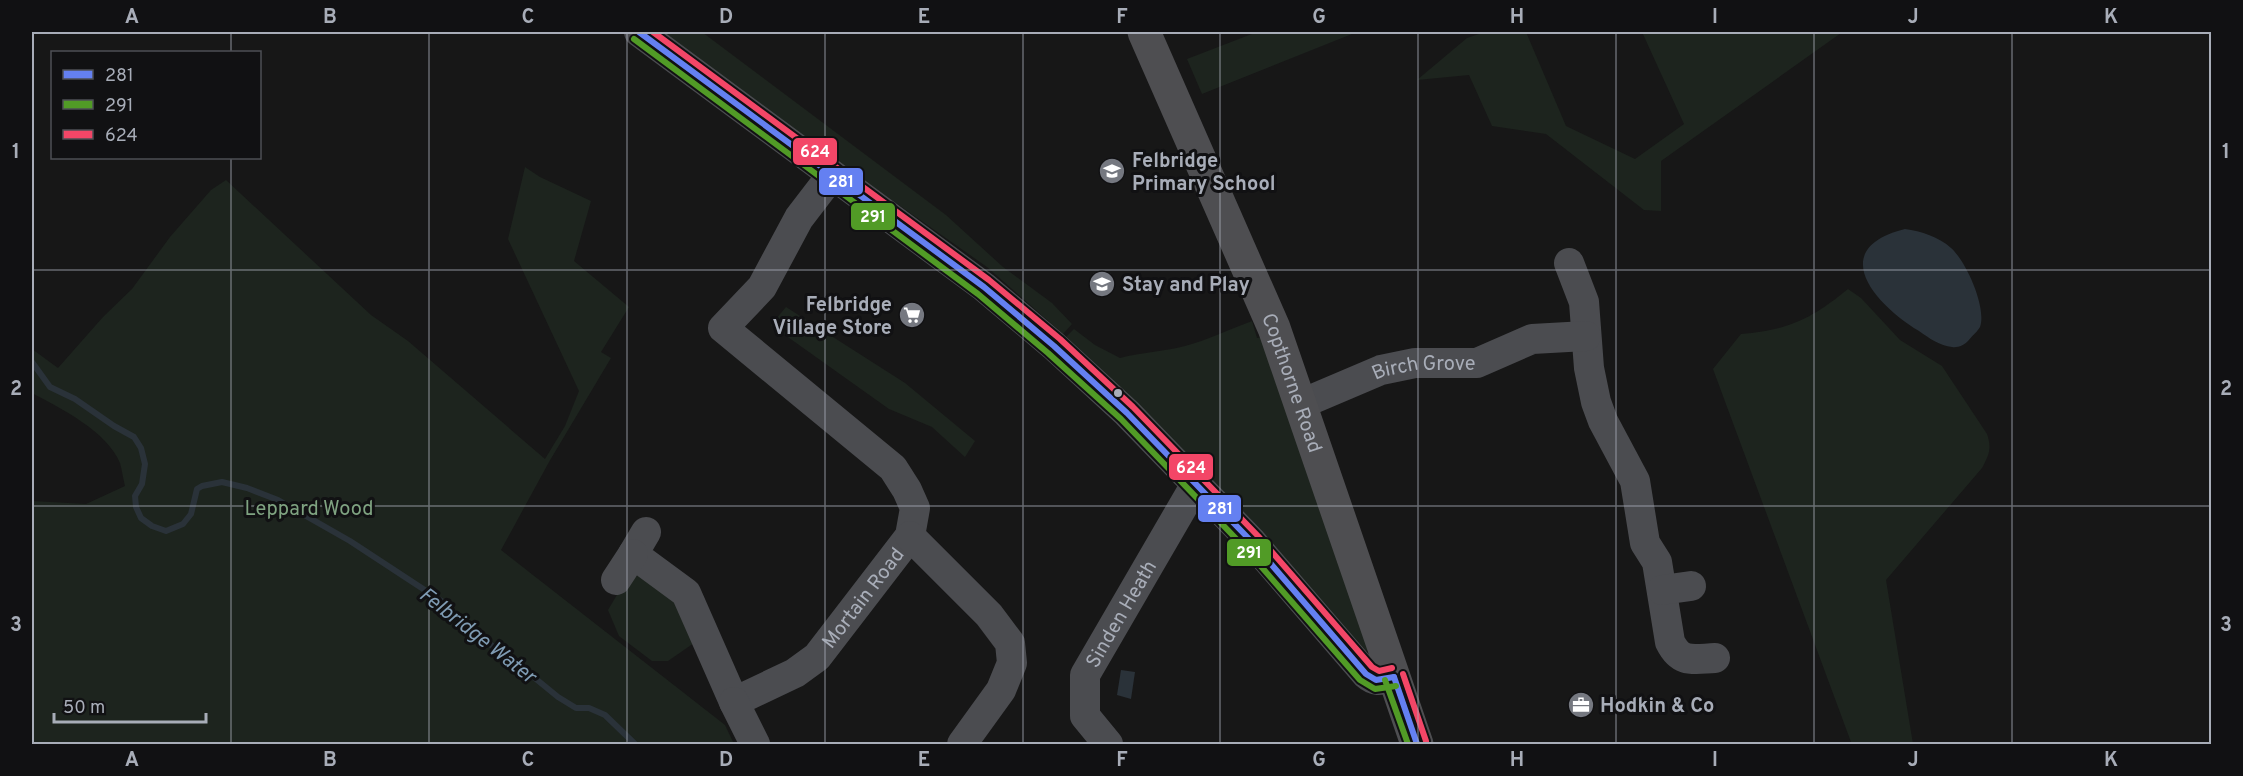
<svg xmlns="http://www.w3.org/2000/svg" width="2243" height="776" font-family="Overpass,sans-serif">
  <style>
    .green { fill: #1d241e }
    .water { fill: #2a3239 }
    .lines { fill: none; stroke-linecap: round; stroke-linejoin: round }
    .stream { stroke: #2a3239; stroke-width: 6 }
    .minor { stroke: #4b4c50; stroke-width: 30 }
    .highway { stroke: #4e4e51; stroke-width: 33 }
    .bus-1-casing { stroke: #111113; stroke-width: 10 }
    .bus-2-casing { stroke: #111113; stroke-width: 10 }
    .bus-3-casing { stroke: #111113; stroke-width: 10 }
    .bus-1 { stroke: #6480f1; stroke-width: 6 }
    .bus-2 { stroke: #519b26; stroke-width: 6 }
    .bus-3 { stroke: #f34667; stroke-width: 6 }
    .grid { fill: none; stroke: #a8adb8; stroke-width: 1.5; stroke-opacity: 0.55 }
    .bus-dot { fill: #a8adb8; stroke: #111113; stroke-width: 2 }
    .labels { text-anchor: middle; stroke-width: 6; stroke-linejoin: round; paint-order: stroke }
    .poi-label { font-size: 20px; font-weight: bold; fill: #a8adb8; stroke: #111113; text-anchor: start }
    .street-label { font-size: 20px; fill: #a8adb8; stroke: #111113 }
    .park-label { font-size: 20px; fill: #7fa381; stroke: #111113 }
    .water-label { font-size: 21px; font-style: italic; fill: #7f9bb3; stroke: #111113 }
    .line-badge { stroke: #111113; stroke-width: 2 }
    .badge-label { font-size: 16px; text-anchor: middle; font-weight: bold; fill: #fff }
    .neatline { fill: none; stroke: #a8adb8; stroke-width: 2 }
    .grid-label { font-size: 20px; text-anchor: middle; font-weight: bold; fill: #a8adb8 }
  </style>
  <rect width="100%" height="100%" fill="#171717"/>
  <!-- green -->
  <g class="green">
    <polygon points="660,32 702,32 946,215 1003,267 1052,303 1072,324 1063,334 987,267 896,203 886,204"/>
    <polygon points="1257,32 1357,32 1202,94 1187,59"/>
    <polygon points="1478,32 1526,32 1566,126 1635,159 1684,124 1642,32 1840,32 1841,33 1661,161 1661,211 1644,210 1546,134 1492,126 1469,75 1417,80 1467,38 1479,34"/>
    <path d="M525,167L540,177L591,201L574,261L629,307L601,352L611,358L549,462L501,550L725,725L734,744H32V501L86,504L125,486C123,478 122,470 120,463C107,431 60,408 32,393V349L58,368L103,317L132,289L170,237L211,190L226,180L371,315L408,341L545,459L565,426L579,391L508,239Z"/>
    <path d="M1848,289L1861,298L1900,340L1942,366L1987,434C1992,448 1989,455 1982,468L1886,580L1913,744L1851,742L1713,369L1741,334C1789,330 1811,319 1848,289Z"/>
    <polygon points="786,307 905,383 975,441 965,457 932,427 889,409 771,325"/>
    <path d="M1252,321L1257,338L1264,337L1368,650L1361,653L1105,373L1066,337L1074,329L1095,345L1120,358C1142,352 1163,352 1185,346C1208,340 1230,329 1252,321Z"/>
    <polygon points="642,575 677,600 694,643 668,661 652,661 619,636 608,610 627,578"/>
  </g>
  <!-- water -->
  <g class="water">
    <path d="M1905,229C1921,231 1939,237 1951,248C1966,261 1987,308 1980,327C1978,331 1971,337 1968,341C1964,345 1958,348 1952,347C1940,346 1929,338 1919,331C1876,305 1825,249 1905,229Z"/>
    <polygon points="1121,670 1135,672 1131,699 1117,695"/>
  </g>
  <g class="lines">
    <!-- stream -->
    <polyline class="stream" points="32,362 50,387 75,399 114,426 134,437 141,448 145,464 142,484 135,496 136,507 141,518 152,526 166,531 183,524 191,514 197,489 202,486 222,482 247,488 278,500 350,541 443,602 468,629 514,661 558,697 576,708 589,708 605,715 635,744"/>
    <!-- minor -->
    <g class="minor">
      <path d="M639,32L984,287L1054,346L1127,413L1252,542L1366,674C1376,683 1382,680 1394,677"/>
      <path d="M1569,263L1584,302L1589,368L1596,402L1603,421L1635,481L1645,543L1657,562L1670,642C1681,664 1693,659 1715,658"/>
      <path id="s1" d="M1301,404L1381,370L1415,363H1477L1532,339L1586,336"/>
      <path id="s2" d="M646,532L633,554L686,593L734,702L795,673L817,657L910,536L915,508L907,490L893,468L723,328L762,287L799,218L832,175"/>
      <polyline points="910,536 989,615 1010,643 1012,663 1001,690 962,744"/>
      <polyline points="616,580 633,554"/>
      <polyline points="1662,590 1691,586"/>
      <polyline points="734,702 755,744"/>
      <path id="s3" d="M1108,744L1085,716V675L1196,484"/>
    </g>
    <!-- highway -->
    <path class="highway" id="s4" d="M1144,32L1274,328L1417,744"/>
    <!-- bus-1 casing -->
    <g class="bus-1-casing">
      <g id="bus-1">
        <polyline points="639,32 984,287 1054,346 1127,413 1252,542 1366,674 1376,680 1394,677"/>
        <polyline points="1394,677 1417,744"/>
      </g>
    </g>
    <!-- bus-2 casing -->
    <g class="bus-2-casing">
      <g id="bus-2">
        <polyline points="634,39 978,294 1048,353 1121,419 1245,548 1360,680 1375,689 1396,686"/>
        <polyline points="1385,680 1408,744"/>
      </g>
    </g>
    <!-- bus-3 casing -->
    <g class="bus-3-casing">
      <g id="bus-3">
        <polyline points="653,32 989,280 1060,339 1133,407 1258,536 1372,667 1379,671 1392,668"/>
        <polyline points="1403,674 1426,741"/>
      </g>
    </g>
    <!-- bus-1 -->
    <use href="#bus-1" class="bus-1"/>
    <!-- bus-2 -->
    <use href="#bus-2" class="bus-2"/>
    <!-- bus-3 -->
    <use href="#bus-3" class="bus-3"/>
  </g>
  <!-- grid -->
  <path class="grid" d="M231,32V52M429,32V744M627,32V744M825,32V744M1023,32V744M1220,32V744M1418,32V744M1616,32V744M1814,32V744M2012,32V744M231,158V744M32,270H2212M32,506H2212"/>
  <!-- icons -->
  <defs>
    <g id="school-disc" transform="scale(1.35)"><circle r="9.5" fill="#757880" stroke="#111113"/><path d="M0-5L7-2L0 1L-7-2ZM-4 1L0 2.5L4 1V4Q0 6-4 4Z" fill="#fff"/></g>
    <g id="supermarket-disc" transform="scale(1.35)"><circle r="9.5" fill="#757880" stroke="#111113"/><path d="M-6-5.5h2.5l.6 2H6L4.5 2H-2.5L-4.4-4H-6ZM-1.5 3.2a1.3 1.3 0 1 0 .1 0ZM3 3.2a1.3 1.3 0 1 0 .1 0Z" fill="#fff"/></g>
    <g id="office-disc" transform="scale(1.35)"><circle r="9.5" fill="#757880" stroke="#111113"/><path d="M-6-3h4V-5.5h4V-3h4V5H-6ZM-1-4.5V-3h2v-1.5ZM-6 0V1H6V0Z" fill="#fff"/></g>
  </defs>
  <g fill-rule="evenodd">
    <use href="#school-disc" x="1112" y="171"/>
    <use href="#school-disc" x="1102" y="284"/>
    <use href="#supermarket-disc" x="912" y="315"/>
    <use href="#office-disc" x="1581" y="705"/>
  </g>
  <!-- markers -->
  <circle class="bus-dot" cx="1118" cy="393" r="5"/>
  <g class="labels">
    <!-- poi labels -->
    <g class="poi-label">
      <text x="1132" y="167">Felbridge<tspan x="1132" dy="23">Primary School</tspan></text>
      <text x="1122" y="291">Stay and Play</text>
      <text x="892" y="311" text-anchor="end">Felbridge<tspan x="892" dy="23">Village Store</tspan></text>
      <text x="1600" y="712">Hodkin &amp; Co</text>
    </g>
    <!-- street labels -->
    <g class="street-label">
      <text dy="7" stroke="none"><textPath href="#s1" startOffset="130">Birch Grove</textPath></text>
      <text dy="7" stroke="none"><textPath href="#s4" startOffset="381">Copthorne Road</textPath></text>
      <text dy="7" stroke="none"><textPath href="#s2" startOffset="380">Mortain Road</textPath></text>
      <text dy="7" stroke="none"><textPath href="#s3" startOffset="148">Sinden Heath</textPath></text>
    </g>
    <!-- park labels -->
    <g class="park-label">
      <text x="309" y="515">Leppard Wood</text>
    </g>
    <!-- water labels -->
    <g class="water-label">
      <text transform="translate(478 635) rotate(38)" y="7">Felbridge Water</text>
    </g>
  </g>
  <g class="line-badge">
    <rect x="792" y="137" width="46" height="29" rx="6" fill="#f34667"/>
    <rect x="818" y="167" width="46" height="29" rx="6" fill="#6480f1"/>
    <rect x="850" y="202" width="46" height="29" rx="6" fill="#519b26"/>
    <rect x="1168" y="453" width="46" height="28" rx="6" fill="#f34667"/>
    <rect x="1197" y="494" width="45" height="29" rx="6" fill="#6480f1"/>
    <rect x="1226" y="538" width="46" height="29" rx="6" fill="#519b26"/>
  </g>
  <g class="badge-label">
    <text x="815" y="157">624</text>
    <text x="841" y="187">281</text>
    <text x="873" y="222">291</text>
    <text x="1191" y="473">624</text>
    <text x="1220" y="514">281</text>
    <text x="1249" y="558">291</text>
  </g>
  <!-- border -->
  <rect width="2243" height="776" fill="none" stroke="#111113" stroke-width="66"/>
  <!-- legend -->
  <rect x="51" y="51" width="210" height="108" fill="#111113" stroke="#4d4f55" stroke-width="1.5"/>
  <rect x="63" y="70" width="30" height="9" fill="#6480f1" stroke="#4d4f55" stroke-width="1.5"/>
  <text x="105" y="81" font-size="18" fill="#a8adb8">281</text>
  <rect x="63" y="100" width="30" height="9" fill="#519b26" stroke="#4d4f55" stroke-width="1.5"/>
  <text x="105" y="111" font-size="18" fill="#a8adb8">291</text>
  <rect x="63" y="130" width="30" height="9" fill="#f34667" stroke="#4d4f55" stroke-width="1.5"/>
  <text x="105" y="141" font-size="18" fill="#a8adb8">624</text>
  <!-- scale -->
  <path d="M54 713v9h152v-9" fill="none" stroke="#a8adb8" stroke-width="3"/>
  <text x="63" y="713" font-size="18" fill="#a8adb8" stroke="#111113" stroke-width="4.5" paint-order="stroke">50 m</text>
  <rect x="33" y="33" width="2177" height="710" class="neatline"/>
  <g class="grid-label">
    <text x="132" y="23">A</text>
    <text x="330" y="23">B</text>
    <text x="528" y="23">C</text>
    <text x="726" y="23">D</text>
    <text x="924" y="23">E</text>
    <text x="1122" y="23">F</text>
    <text x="1319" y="23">G</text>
    <text x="1517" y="23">H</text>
    <text x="1715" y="23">I</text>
    <text x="1913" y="23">J</text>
    <text x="2111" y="23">K</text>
    <text x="16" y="158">1</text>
    <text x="2226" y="158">1</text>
    <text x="16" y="395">2</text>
    <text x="2226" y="395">2</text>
    <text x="16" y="631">3</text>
    <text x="2226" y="631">3</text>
    <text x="132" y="766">A</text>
    <text x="330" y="766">B</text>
    <text x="528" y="766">C</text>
    <text x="726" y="766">D</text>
    <text x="924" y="766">E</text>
    <text x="1122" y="766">F</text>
    <text x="1319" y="766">G</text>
    <text x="1517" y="766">H</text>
    <text x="1715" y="766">I</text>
    <text x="1913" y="766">J</text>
    <text x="2111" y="766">K</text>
  </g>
</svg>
